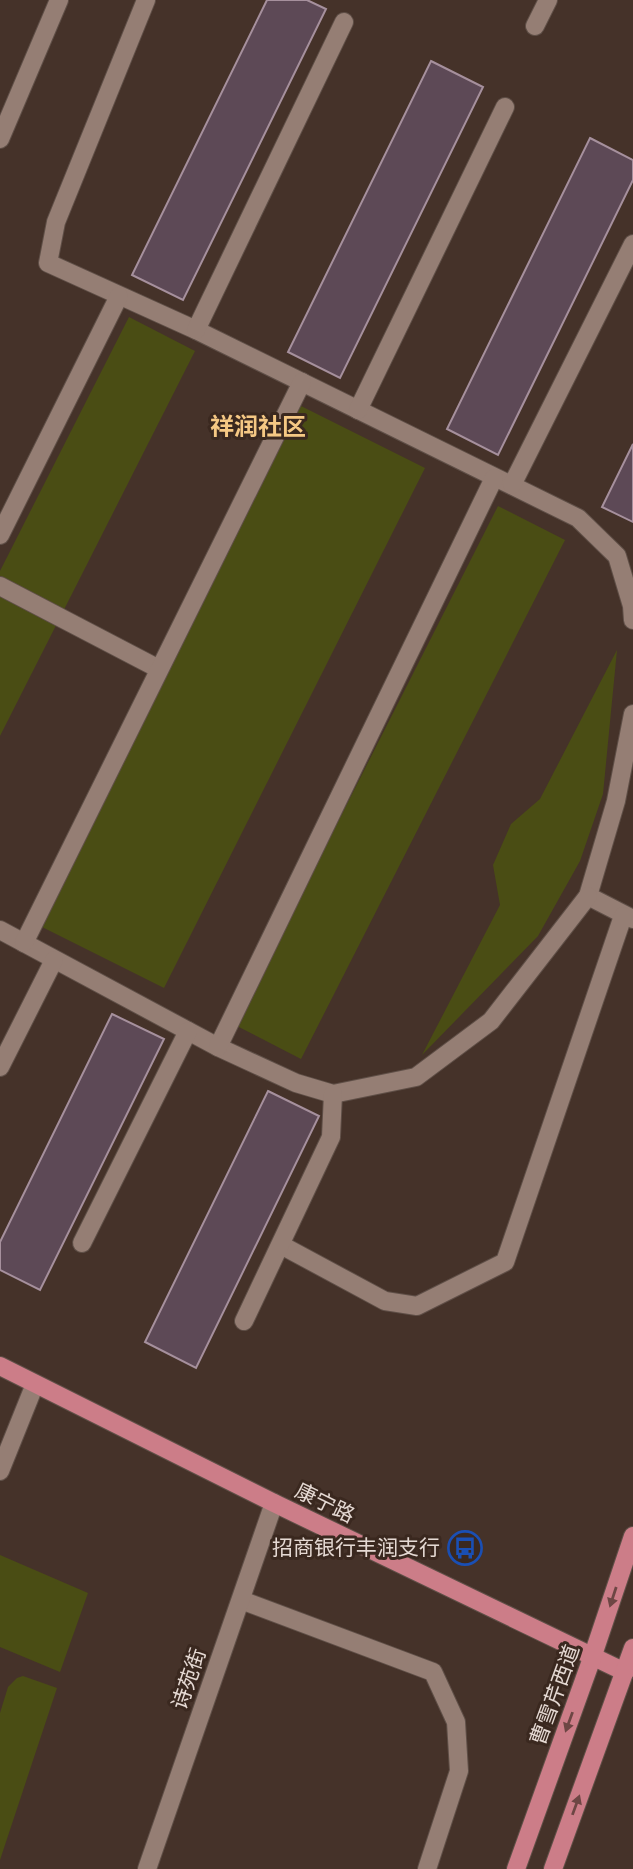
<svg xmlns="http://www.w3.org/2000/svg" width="633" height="1869" font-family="Poppins,'Noto Sans SC',sans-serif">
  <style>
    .green { fill: #4a4d14 }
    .building { fill: #5d4956; stroke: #a6909d; stroke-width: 2 }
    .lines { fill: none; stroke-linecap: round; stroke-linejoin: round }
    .minor-casing { stroke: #5f4f47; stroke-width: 20 }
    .major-casing { stroke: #5f4f47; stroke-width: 20 }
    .minor { stroke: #957e74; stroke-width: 18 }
    .major { stroke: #cc7d88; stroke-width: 18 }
    .oneway { fill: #6d4644 }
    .labels { text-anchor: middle; stroke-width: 6; stroke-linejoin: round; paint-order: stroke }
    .street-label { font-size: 21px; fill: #e5d9d3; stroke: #3a281f }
    .poi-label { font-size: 21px; fill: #e5d9d3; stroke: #3a281f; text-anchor: end }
    .quarter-label { font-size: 24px; font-weight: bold; fill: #f5c884; stroke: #3a281f }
  </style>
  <rect width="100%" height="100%" fill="#453229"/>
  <!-- green -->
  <g class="green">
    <polygon points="129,317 195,351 0,736 0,571"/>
    <polygon points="301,406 425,468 164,988 40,926"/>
    <polygon points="498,506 565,540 301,1059 235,1025"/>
    <polygon points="617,650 603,794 580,861 538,936 422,1055 500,905 493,865 511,824 540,799"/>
    <polygon points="0,1555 88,1593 60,1672 0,1647"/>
    <polygon points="23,1676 57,1688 0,1860 0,1713 8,1687 17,1678"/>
  </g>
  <!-- building -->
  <g class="building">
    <polygon points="267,0 307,0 326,9 183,300 132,275"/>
    <polygon points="431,61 483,87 340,378 288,352"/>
    <polygon points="590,138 633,160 633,180 498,455 447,429"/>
    <polygon points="633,444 633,522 602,507"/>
    <polygon points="112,1014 164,1039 40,1290 0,1270 0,1242"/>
    <polygon points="268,1091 319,1116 196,1368 145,1342"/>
  </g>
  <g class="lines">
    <!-- minor casing -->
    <g class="minor-casing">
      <g id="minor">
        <polyline points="146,0 56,222 48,263 196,330 578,518 617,556 632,606 633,620"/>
        <polyline points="535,26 548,0"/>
        <polyline points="0,139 59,0"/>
        <polyline points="196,330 344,22"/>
        <polyline points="358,410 505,107"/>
        <polyline points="512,485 633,244"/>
        <polyline points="0,535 119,296"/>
        <polyline points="0,586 159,669"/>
        <polyline points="633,714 616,801 588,896 633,919"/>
        <polyline points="0,930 218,1047 296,1083 333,1094 416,1077 491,1021 588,896"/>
        <polyline points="24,943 302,382"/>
        <polyline points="218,1047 494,478"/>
        <polyline points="0,1067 54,960"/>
        <polyline points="82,1243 188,1031"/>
        <polyline points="281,1245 385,1301 417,1306 505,1262 623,916"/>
        <polyline points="244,1321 331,1137 333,1094"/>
        <polyline points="0,1471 35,1384"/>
        <polyline points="241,1600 433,1672 456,1722 459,1771 427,1869"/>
        <polyline points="147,1869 274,1503"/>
      </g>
    </g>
    <!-- major casing -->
    <g class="major-casing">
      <g id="major">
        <polyline points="0,1366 274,1503 625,1672"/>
        <polyline points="516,1869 592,1658 633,1536"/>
        <polyline points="553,1869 633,1648"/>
      </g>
    </g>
    <!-- minor -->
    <use href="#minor" class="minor"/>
    <!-- major -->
    <use href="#major" class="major"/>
  </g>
  <!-- one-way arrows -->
  <defs><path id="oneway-solid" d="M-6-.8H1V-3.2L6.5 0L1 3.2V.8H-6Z" transform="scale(1.75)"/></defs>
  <g class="oneway">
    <use href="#oneway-solid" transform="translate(613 1597) rotate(108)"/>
    <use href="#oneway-solid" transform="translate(569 1722) rotate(110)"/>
    <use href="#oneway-solid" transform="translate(576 1805) rotate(-70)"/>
  </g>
  <!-- icons -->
  <defs>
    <g id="bus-ring" transform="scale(1.75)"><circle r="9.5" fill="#3a281f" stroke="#1a4fb4" stroke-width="1.5"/><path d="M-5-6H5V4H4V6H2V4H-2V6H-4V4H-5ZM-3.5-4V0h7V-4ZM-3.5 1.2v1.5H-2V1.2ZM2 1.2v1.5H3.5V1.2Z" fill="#1a4fb4"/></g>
  </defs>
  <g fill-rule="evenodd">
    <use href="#bus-ring" x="465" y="1548"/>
  </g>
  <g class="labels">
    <!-- street labels -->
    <g class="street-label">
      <text transform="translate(325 1503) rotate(26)" y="7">康宁路</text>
      <text transform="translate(189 1679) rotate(-71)" y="7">诗苑街</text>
      <text transform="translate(555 1695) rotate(-70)" y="7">曹雪芹西道</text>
    </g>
    <!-- poi labels -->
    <g class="poi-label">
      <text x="440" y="1555">招商银行丰润支行</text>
    </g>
    <!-- quarter labels -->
    <g class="quarter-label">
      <text x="258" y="435">祥润社区</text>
    </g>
  </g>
</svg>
